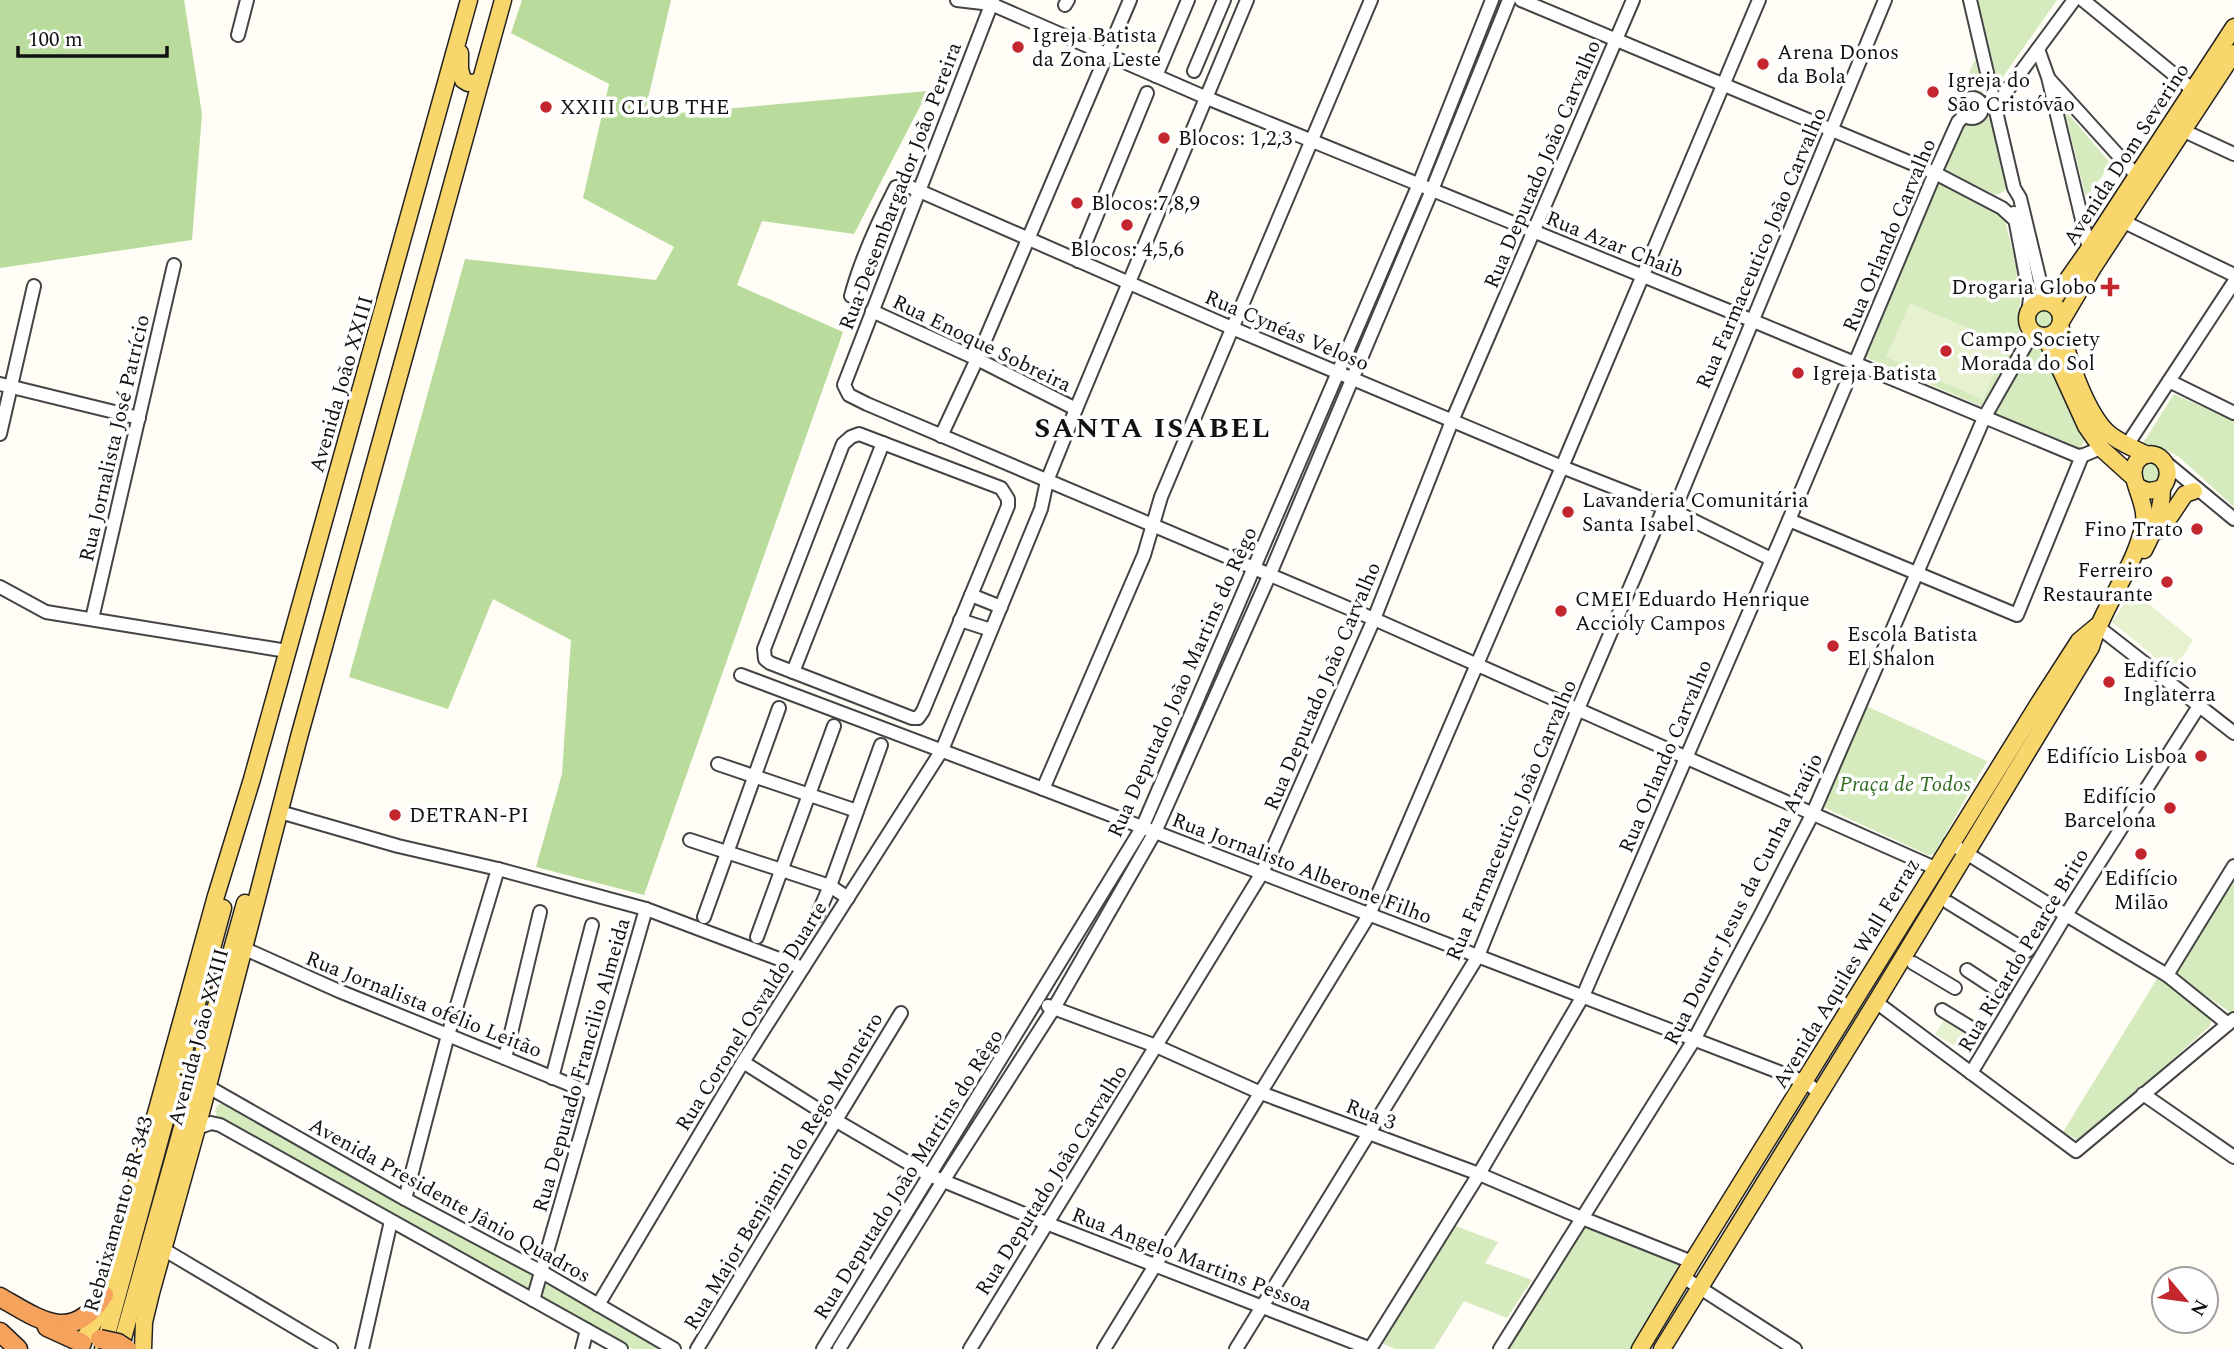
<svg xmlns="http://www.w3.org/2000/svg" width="2234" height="1349" font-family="Spectral,serif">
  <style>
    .green { fill: #d5ebbd }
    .forest { fill: #b9dc9c }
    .pitch { fill: #e6f2cf }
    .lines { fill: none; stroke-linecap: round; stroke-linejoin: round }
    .minor-casing { stroke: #444; stroke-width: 16 }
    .major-casing { stroke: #222; stroke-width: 19 }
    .highway-casing { stroke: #222; stroke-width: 21 }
    .minor { stroke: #fff; stroke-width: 12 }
    .major { stroke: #f9d66b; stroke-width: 16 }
    .highway { stroke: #f5a25d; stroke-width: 18 }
    .highway-bridge-casing { stroke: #222; stroke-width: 21; stroke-linecap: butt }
    .highway-bridge { stroke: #f5a25d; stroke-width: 18 }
    .poi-dot { fill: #c4262e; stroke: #fff; stroke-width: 2.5 }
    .labels { text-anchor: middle; stroke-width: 7; stroke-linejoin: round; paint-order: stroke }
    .poi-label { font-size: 21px; fill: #111; stroke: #fff; text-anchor: start }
    .street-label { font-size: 21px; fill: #111; stroke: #fff }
    .park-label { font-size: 21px; font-style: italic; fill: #2f6b1f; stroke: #fff }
    .district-label { font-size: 28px; font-weight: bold; letter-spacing: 2px; fill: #111; stroke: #fff }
  </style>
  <rect width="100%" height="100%" fill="#fffdf5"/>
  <!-- green -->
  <g class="green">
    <polygon points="1978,0 2057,0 1998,84"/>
    <path d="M1975,59L2008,183C2006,191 2002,193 1995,195L1942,168L1961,122L1975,120L1984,111C1986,93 1973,93 1960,94Z"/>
    <polygon points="2064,109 2111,164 2086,198"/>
    <polygon points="1938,180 2004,216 2021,285 2018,344 1981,406 1865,357"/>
    <circle cx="2044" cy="319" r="12"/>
    <polygon points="2040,345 2045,348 2087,435 2080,449 1992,411 2031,347"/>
    <polygon points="2174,394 2234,421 2234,507 2178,456 2162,448 2143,443"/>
    <polygon points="2145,462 2156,462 2163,474 2154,485 2141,481 2140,467"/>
    <polygon points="1864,705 1987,761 1934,854 1928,855 1821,806"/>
    <polygon points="2234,879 2234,1013 2233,1014 2180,978 2176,971"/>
    <polygon points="2158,977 2212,1017 2210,1026 2083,1139 2078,1140 2063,1132"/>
    <polygon points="219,1104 224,1104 533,1276 532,1287 526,1289 217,1118 215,1110"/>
    <polygon points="1584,1222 1683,1262 1631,1349 1505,1349"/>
    <polygon points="1453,1225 1498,1242 1485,1263 1532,1280 1507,1318 1464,1301 1434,1349 1395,1349 1379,1342"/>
    <polygon points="548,1285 551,1286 664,1349 633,1349 542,1296 540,1292 543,1287"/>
  </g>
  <!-- forest -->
  <g class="forest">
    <polygon points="0,0 184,0 202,114 192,240 0,268"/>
    <polygon points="522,0 671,0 644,116 928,91 854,234 762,221 737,285 843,332 644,895 536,867 562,774 571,640 493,599 448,709 349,677 465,259 656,280 674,247 583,198 609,84 511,33"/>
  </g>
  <!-- pitch -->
  <g class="pitch">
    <polygon points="1910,303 2007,345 1983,400 1886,357"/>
    <polygon points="2133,591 2193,640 2173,672 2112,622"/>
    <polygon points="1946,1017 1978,1037 1968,1054 1935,1034"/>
  </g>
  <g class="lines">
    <!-- minor casing -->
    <g class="minor-casing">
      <g id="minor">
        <path d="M957,0L991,4L1207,98L1751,320L2078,456C2087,456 2093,449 2102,449"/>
        <polyline points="993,0 844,385 849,395 867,404 1374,619 1935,868"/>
        <polyline points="1521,0 1935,173 2002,208 2014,219"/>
        <polyline points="1970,0 2014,188 2020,198 2045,302"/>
        <polyline points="2083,0 2193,90"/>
        <polyline points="1065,5 1068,0"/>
        <polyline points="238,35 247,0"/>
        <polyline points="2038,49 2048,77 2089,249"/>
        <polyline points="1194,71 1224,0"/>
        <polyline points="1156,76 1188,0"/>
        <polyline points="2050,80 2137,176"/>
        <circle cx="1972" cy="108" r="10"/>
        <polyline points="1995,107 2074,0"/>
        <polyline points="2182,130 2234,154"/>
        <polyline points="2014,213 2030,298 2028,315"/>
        <polyline points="2118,219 2234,275"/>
        <polyline points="1078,261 1147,93"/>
        <path d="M851,296C861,258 878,222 896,187L908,186L1232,328L1562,467L1674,511L1771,559"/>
        <polyline points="872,311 977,359 1076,409"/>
        <polyline points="2169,381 2234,413"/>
        <polyline points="0,384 139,418"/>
        <polyline points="0,434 34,286"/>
        <polygon points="859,434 1001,488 1008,499 1008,506 923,711 918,718 912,718 770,663 765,659 764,649 843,444 851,437"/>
        <polyline points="941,436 977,359 1130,0"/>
        <polyline points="2127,445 2234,282"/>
        <polyline points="2164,461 2234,519"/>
        <polyline points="1674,511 1885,0"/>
        <polyline points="1789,520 2017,615 2082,456"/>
        <polyline points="0,587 46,612 287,651"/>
        <polyline points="971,595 1001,607"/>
        <polyline points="92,619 174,265"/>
        <polyline points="960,620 991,630"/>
        <polyline points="2097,626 2234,733"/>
        <polyline points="793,672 883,443"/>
        <polyline points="741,675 1025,782 1805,1082 1820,1093"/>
        <polyline points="718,764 857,811"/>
        <polyline points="1043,789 1144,555 1161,497 1371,0"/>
        <polyline points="280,812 398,846 498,869 646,909 803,968"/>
        <polyline points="690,840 830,886 848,898"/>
        <polyline points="1950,843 2066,915 2167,975 2228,1024"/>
        <polyline points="1949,903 2027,951"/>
        <polyline points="817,916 830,886 881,745"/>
        <polyline points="704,917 779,708"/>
        <polyline points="757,937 834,726"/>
        <polyline points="243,948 339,991 591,1093"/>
        <polyline points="1913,963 1955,988"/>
        <polyline points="1967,970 2002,993"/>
        <polyline points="2167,975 2234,866"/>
        <polyline points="1876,1002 2076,1151 2234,1019"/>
        <polyline points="1048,1006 1156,1046 1261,1093 1479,1174 1582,1218 1692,1262"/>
        <polyline points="1942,1010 1978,1032"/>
        <polyline points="505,1058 540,912"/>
        <polyline points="743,1062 835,1120 929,1175 1046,1223 1371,1349"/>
        <polyline points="1971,1073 2066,915 2199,706"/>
        <polyline points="552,1078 592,925"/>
        <polyline points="208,1084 212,1089 405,1199 542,1272 674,1349"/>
        <polyline points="2143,1094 2234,1157"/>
        <polyline points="197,1128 211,1123 220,1125 621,1349"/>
        <polyline points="405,1199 448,1035 498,869"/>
        <polyline points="163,1249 331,1349"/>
        <polyline points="1683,1277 1795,1349"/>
        <polyline points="533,1300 646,909"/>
        <polyline points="598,1305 743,1062 942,750 1041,509 1047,481 1076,409 1247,0"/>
        <polyline points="362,1349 391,1221"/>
        <polyline points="582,1349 587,1330"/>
        <polyline points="697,1349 901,1013"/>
        <polyline points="823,1349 1142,828 1419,184 1492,0"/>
        <polyline points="839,1349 943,1181 1054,1008 1155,832 1270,574 1432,190 1509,0"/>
        <polyline points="970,1349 1262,873 1374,619 1452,421 1633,0"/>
        <polyline points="1104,1349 1369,915 1562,467 1759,0"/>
        <polyline points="1236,1349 1478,956 1578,709 1664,508"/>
        <polyline points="1370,1349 1479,1174 1583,996 1789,520 1935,173 1958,122 1965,115"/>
        <polyline points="1500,1349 1694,1040 1761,914 1813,813 1984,418 2033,332"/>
      </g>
    </g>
    <!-- major casing -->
    <g class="major-casing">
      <g id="major">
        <polyline points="460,53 460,69 463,80 468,83 480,82"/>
        <circle cx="2044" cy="319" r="17"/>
        <polyline points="2051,303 2089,249 2234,27"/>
        <polyline points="2062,320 2094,266 2234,53"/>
        <path d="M2060,325C2067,355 2084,407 2105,430C2115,441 2134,448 2147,455"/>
        <polyline points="2045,336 2086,426 2102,449 2133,477"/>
        <polyline points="2161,530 2185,494 2194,491"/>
        <path d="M2144,550C2155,529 2162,512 2162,488"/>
        <polyline points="82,1343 96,1318 113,1269 216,896 252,779 469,0"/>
        <polyline points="103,1349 223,908"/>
        <polyline points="120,1349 245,903"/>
        <polyline points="143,1349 144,1322 151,1293 197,1128 299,737 503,0"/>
        <polyline points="1640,1349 1692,1262 2039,703 2079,641 2097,626"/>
        <path d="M1662,1349L1876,1002L2091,647C2103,605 2137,565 2144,522C2148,501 2124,475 2138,460C2154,443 2179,467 2162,488C2152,492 2144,492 2136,485"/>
      </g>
    </g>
    <!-- highway casing -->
    <g class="highway-casing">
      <g id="highway">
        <path d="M0,1297C40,1320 72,1345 104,1295"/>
        <polyline points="47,1327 82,1343"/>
        <polyline points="0,1332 18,1349"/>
      </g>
    </g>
    <!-- minor -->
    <use href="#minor" class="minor"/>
    <!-- major -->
    <use href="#major" class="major"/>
    <!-- highway -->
    <use href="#highway" class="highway"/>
    <!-- highway-bridge casing -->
    <g class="highway-bridge-casing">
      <polyline id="highway-bridge" points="100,1339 118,1343 127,1349"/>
    </g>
    <!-- highway-bridge -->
    <use href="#highway-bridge" class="highway-bridge"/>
  </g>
  <!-- markers -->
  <g class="poi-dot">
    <circle cx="1018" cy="47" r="7"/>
    <circle cx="1763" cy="64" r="7"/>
    <circle cx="1933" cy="92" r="7"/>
    <circle cx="546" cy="107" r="7"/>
    <circle cx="1164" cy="138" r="7"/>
    <circle cx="1077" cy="203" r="7"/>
    <circle cx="1127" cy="225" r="7"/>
    <path d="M2106.5 276.5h7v7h7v7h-7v7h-7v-7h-7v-7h7z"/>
    <circle cx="1946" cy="351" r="7"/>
    <circle cx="1798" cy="373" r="7"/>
    <circle cx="1568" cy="512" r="7"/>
    <circle cx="2197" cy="529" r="7"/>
    <circle cx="2167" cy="582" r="7"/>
    <circle cx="1561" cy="611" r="7"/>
    <circle cx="1833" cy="646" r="7"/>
    <circle cx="2109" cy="682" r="7"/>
    <circle cx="2201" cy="756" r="7"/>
    <circle cx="2170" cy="808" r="7"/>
    <circle cx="395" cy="815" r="7"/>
    <circle cx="2141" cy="854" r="7"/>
  </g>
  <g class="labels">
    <!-- poi labels -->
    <g class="poi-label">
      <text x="1032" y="42">Igreja Batista<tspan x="1032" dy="24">da Zona Leste</tspan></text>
      <text x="1777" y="59">Arena Donos<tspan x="1777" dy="24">da Bola</tspan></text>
      <text x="1947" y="87">Igreja do<tspan x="1947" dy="24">São Cristóvão</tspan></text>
      <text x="560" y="114">XXIII CLUB THE</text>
      <text x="1178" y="145">Blocos: 1,2,3</text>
      <text x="1091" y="210">Blocos:7,8,9</text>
      <text x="1127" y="256" text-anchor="middle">Blocos: 4,5,6</text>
      <text x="2096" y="294" text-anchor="end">Drogaria Globo</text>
      <text x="1960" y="346">Campo Society<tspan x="1960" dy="24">Morada do Sol</tspan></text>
      <text x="1812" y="380">Igreja Batista</text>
      <text x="1582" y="507">Lavanderia Comunitária<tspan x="1582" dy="24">Santa Isabel</tspan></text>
      <text x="2183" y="536" text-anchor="end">Fino Trato</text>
      <text x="2153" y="577" text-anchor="end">Ferreiro<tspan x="2153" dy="24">Restaurante</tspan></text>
      <text x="1575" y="606">CMEI Eduardo Henrique<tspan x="1575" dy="24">Accioly Campos</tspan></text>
      <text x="1847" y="641">Escola Batista<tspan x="1847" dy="24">El Shalon</tspan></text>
      <text x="2123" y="677">Edifício<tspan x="2123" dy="24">Inglaterra</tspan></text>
      <text x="2187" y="763" text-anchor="end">Edifício Lisboa</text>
      <text x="2156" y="803" text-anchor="end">Edifício<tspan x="2156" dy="24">Barcelona</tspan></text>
      <text x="409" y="822">DETRAN-PI</text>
      <text x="2141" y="885" text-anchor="middle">Edifício<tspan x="2141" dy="24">Milão</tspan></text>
    </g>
    <!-- street labels -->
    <g class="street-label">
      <text transform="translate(2126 154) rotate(-57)" y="7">Avenida Dom Severino</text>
      <text transform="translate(1542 164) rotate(-67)" y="7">Rua Deputado João Carvalho</text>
      <text transform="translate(900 186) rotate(-69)" y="7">Rua Desembargador João Pereira</text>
      <text transform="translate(1889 235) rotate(-67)" y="7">Rua Orlando Carvalho</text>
      <text transform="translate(1615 244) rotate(22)" y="7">Rua Azar Chaib</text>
      <text transform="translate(1761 248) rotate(-67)" y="7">Rua Farmaceutico João Carvalho</text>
      <text transform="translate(1287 330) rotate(23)" y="7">Rua Cynéas Veloso</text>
      <text transform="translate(982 343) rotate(26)" y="7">Rua Enoque Sobreira</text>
      <text transform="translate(341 384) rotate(-74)" y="7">Avenida João XXIII</text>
      <text transform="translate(114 438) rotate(-77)" y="7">Rua Jornalista José Patrício</text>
      <text transform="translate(1182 682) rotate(-66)" y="7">Rua Deputado João Martins do Rêgo</text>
      <text transform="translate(1322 686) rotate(-67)" y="7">Rua Deputado João Carvalho</text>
      <text transform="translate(1665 756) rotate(-67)" y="7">Rua Orlando Carvalho</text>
      <text transform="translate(1511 820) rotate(-67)" y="7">Rua Farmaceutico João Carvalho</text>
      <text transform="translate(1302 868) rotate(21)" y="7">Rua Jornalisto Alberone Filho</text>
      <text transform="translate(1743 899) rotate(-63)" y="7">Rua Doutor Jesus da Cunha Araújo</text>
      <text transform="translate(2023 950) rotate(-59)" y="7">Rua Ricardo Pearce Brito</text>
      <text transform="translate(1846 973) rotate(-59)" y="7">Avenida Aquiles Wall Ferraz</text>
      <text transform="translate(424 1004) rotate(22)" y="7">Rua Jornalista ofélio Leitão</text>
      <text transform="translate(751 1016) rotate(-58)" y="7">Rua Coronel Osvaldo Duarte</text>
      <text transform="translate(198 1037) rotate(-75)" y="7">Avenida João XXIII</text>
      <text transform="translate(581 1065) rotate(-74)" y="7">Rua Deputado Francilio Almeida</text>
      <text transform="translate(1371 1114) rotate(21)" y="7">Rua 3</text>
      <text transform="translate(783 1171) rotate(-59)" y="7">Rua Major Benjamin do Rego Monteiro</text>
      <text transform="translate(908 1174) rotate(-58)" y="7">Rua Deputado João Martins do Rêgo</text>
      <text transform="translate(1051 1180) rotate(-58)" y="7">Rua Deputado João Carvalho</text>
      <text transform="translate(450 1200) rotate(29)" y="7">Avenida Presidente Jânio Quadros</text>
      <text transform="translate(118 1214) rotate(-74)" y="7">Rebaixamento BR 343</text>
      <text transform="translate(1192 1259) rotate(21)" y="7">Rua Angelo Martins Pessoa</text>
    </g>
    <!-- park labels -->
    <g class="park-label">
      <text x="1905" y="791">Praça de Todos</text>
    </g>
    <!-- district labels -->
    <g class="district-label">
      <text x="1153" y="437">SANTA ISABEL</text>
    </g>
  </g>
  <!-- north arrow -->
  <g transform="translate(2185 1300) rotate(119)"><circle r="33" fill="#ffffff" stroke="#a0a0a0" stroke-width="2"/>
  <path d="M0-5L12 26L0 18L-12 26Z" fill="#c4262e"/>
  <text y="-10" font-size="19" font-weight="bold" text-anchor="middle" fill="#111111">N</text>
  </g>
  <!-- scale -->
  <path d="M18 46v10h149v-10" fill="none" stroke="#111111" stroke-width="3.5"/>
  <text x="28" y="46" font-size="21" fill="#111111" stroke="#ffffff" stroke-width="5" paint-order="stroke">100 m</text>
</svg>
